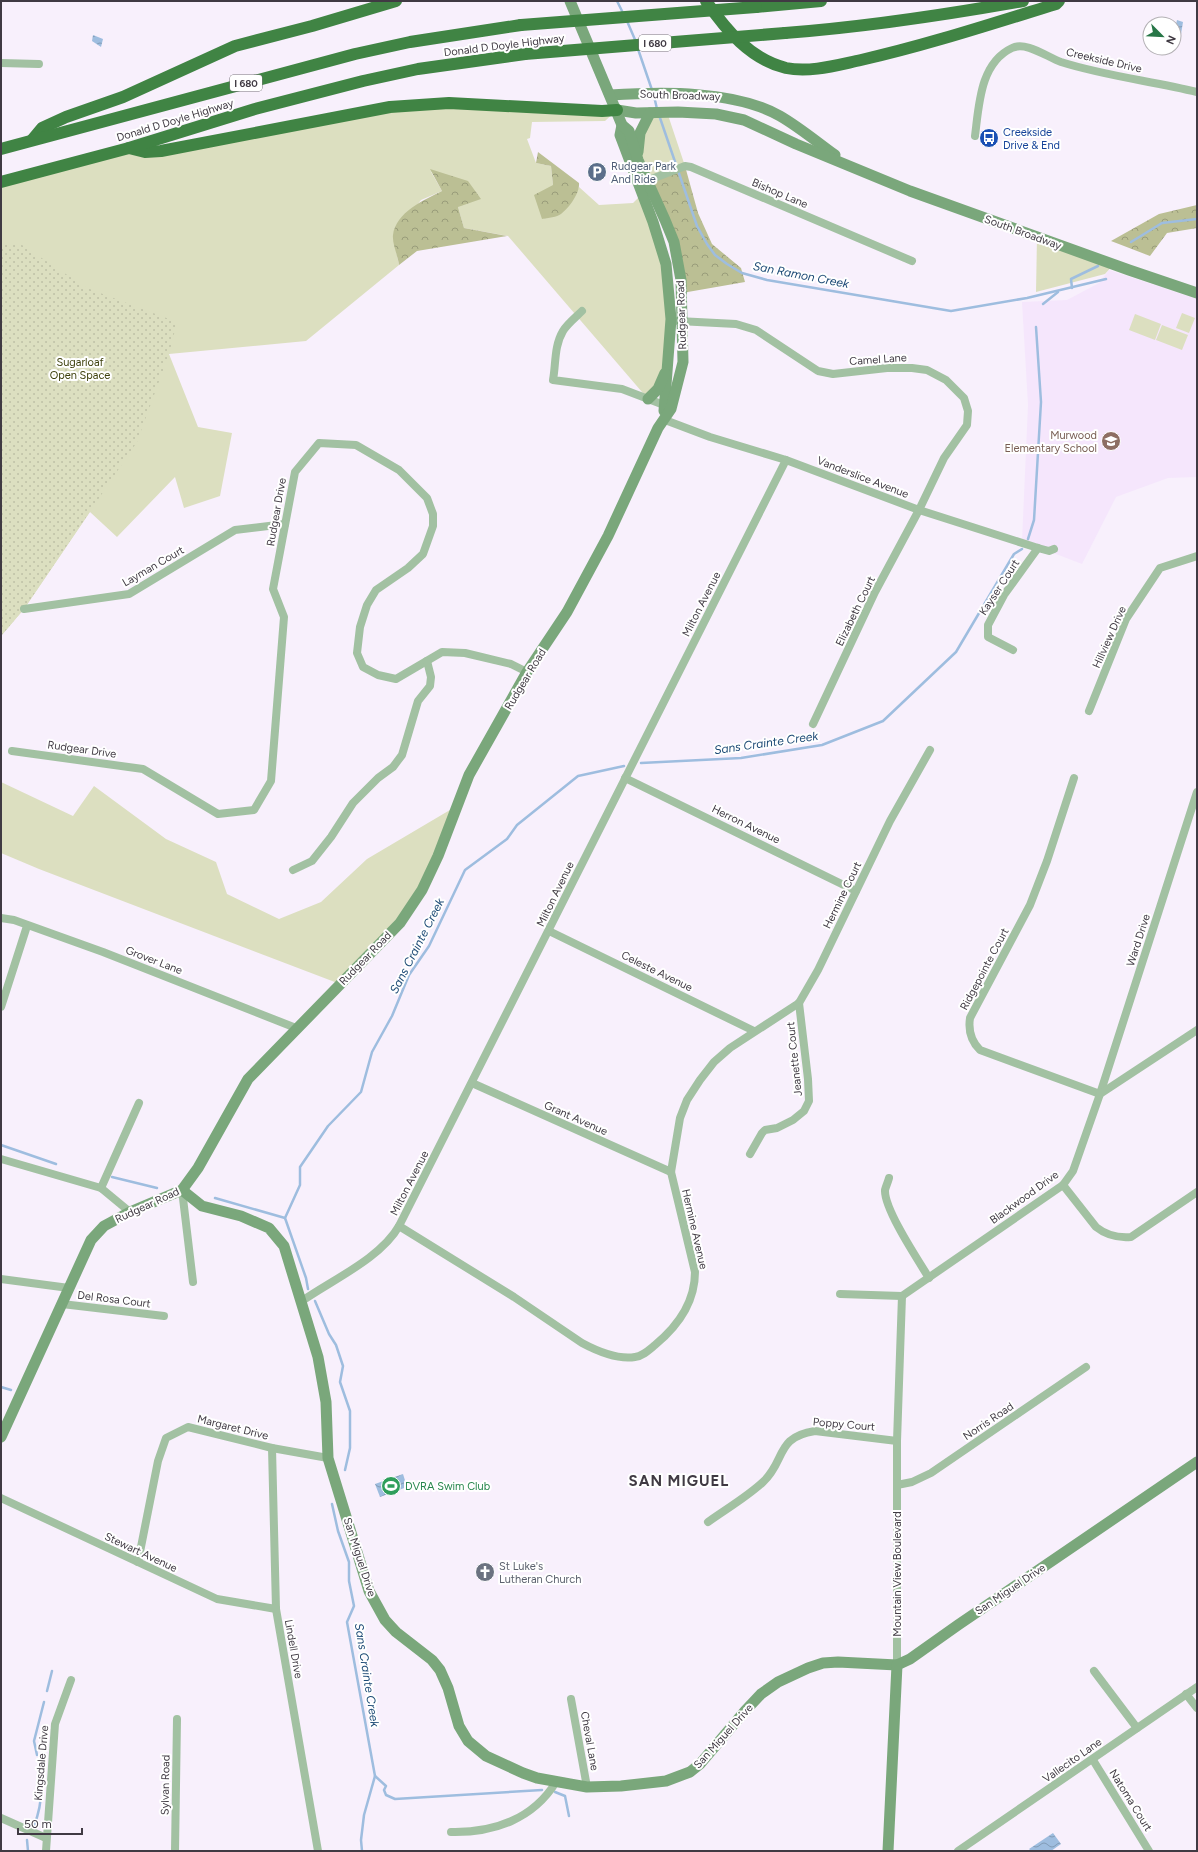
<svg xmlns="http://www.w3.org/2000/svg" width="1198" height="1852" font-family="Figtree,sans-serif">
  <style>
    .built { fill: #f5e6fc }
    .green { fill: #dcdfc0 }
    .forest { fill: url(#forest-crowns) }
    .park { fill: url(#park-dots) }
    .water { fill: url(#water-waves) }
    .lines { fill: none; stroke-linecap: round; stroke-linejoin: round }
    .stream { stroke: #9ebddf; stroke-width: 2.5 }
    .street { stroke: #a2c1a2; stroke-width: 8 }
    .secondary { stroke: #7aa77b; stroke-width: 11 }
    .highway { stroke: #408444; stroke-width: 12 }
    .highway-bridge { stroke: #408444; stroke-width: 12 }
    .labels { text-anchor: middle; stroke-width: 4; stroke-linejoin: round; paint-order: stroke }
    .shield { fill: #fff; stroke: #79757b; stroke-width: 1 }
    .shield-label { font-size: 10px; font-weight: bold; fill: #403a43 }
    .street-label { font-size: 11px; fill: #403a43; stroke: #fff }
    .transit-label { font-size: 11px; fill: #164399; stroke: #fff; text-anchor: start }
    .service-label { font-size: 11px; fill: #4e5e75; stroke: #fff; text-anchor: start }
    .park-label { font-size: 11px; fill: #3d400c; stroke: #fff }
    .education-label { font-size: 11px; fill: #785e54; stroke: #fff; text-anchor: end }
    .leisure-label { font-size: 11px; fill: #27864d; stroke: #fff; text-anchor: start }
    .worship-label { font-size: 11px; fill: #5b616d; stroke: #fff; text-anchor: start }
    .water-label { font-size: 12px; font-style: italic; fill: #1c4a75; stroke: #fff }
    .district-label { font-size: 15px; font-weight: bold; letter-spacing: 1px; fill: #403a43; stroke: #fff }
  </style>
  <defs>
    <pattern id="forest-crowns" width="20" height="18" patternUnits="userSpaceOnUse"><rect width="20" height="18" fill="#bbbf94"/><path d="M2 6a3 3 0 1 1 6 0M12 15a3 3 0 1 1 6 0" fill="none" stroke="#999c7a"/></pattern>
    <pattern id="park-dots" width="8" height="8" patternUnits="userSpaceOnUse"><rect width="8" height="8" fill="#dcdfc0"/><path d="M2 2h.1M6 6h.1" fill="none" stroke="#bec0a6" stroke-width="1.8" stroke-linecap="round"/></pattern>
    <pattern id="water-waves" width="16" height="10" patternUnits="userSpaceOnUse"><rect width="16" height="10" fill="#9ebddf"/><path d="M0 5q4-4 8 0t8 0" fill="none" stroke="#829bb6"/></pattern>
  </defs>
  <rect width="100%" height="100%" fill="#f8f0fc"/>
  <!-- built -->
  <polygon class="built" points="1109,270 1197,299 1197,477 1168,478 1116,497 1082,564 1022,541 1028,405 1022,302 1067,300 1099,283"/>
  <!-- green -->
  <g class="green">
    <polygon points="390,107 617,110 605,121 532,122 530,138 527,139 536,163 551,166 553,185 573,199 579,187 599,205 633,203 642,194 666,264 668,363 648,399 508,236 464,228 458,207 430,170 442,191 421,200 393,235 399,265 306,341 169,354 198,427 232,433 220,496 184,508 175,477 117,537 90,512 24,609 1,636 1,182 129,148 145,152"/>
    <polygon points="667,112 685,166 649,180 638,148 650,113"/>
    <polygon points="1037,237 1113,265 1105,274 1036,292"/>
    <polygon points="1182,313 1195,318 1189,333 1176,328"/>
    <polygon points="1135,314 1161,324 1155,340 1129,330"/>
    <polygon points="1162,325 1188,335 1182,350 1156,340"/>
    <polygon points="1,782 73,816 94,786 166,839 216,862 227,894 279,919 321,902 367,859 455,807 422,890 340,984 39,869 1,853"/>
  </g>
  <!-- forest -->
  <g class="forest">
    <path d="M538,152L579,183C580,193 569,208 561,214C557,217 548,218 542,219L534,195L553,185L551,166L536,163Z"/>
    <polygon points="685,166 698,213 712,244 741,268 745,282 682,293 681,280 649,180"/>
    <path d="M430,169L468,181L481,199L458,207L464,228L507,236L417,251L399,265C398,256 392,244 393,235C396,212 424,200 442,191Z"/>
    <polygon points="1197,205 1197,228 1167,233 1150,256 1111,241 1159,214"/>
  </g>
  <!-- park -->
  <polygon class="park" points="1,243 22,245 87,288 177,322 169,354 137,442 24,609 1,636"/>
  <!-- water -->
  <g class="water">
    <polygon points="1177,20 1183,22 1181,34 1174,33"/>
    <polygon points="93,35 103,39 101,47 92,41"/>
    <polygon points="403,1474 407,1487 380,1497 375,1484"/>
    <polygon points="1053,1833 1061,1844 1051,1851 1031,1851 1029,1849"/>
  </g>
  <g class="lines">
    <!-- stream -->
    <g class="stream">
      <polyline points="617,1 623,13"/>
      <polyline points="627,21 636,42"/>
      <polyline points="638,49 652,90"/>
      <polyline points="654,96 657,109"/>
      <polyline points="659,115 697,226 707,244 715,255 727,264 742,273 767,280 951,311 1027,298 1106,279"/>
      <polyline points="1131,242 1162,223 1197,219"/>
      <polyline points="1072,288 1071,279 1098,266"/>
      <polyline points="1043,304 1058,292"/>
      <polyline points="1028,539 1034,520 1041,402 1036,327"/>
      <polyline points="641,763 741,758 822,745 883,721 956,652 1014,554 1022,549"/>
      <polyline points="1,1145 56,1164"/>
      <polyline points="112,1177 157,1188"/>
      <polyline points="215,1198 285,1218"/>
      <polyline points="308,1289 306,1278 285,1218 300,1185 300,1167 328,1126 361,1092 372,1052 392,1016 409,975 429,946 465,870 507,839 517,825 578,776 624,766"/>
      <polyline points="315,1301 329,1334 336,1345 343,1366 340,1382 350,1411 350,1448 345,1470"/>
      <polyline points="1,1387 11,1390"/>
      <polyline points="332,1504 338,1531 349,1562 349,1581 354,1606 347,1622 375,1776 364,1815 361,1840 362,1851"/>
      <polyline points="47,1691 52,1671"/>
      <polyline points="37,1755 34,1741 44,1702"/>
      <polyline points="375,1776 386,1786 384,1790 386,1795 395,1799 542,1790"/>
      <polyline points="555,1792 565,1796 569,1816"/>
      <path d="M34,1826C39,1813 42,1796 41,1782C40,1775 38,1771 40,1764"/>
      <polyline points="27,1840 28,1851"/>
    </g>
    <!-- street -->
    <g class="street">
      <polyline points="1,63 39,64"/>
      <path d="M975,136C979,105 980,63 1012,48C1026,41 1047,57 1061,62C1105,76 1152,81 1197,92"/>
      <polyline points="644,182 685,166 691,167 912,261"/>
      <path d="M582,311C576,317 567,324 563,331C554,346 556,364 553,380L622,389L664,405"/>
      <polyline points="678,321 736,324 756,330 818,371 833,374 887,368 912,368 927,370 946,380 964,398 968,411 967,425 944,458 919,510 875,592 813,724"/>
      <polyline points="665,420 710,437 786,460 919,510 1038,548 1049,551 1054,549"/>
      <polyline points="24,609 129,594 235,530 285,524"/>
      <polyline points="1013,650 988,637 988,625 1004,595 1038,548"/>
      <polyline points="1089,711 1126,619 1160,568 1197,556"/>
      <polyline points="12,751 143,769 218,814 254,810 271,781 284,617 273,589 295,472 319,443 356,445 399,470 427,498 433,514 433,526 423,554 408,568 376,590 367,605 360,627 357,653 363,667 378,675 396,679 442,652 465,653 511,664 527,672"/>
      <polyline points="625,778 856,891"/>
      <path d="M1074,778L1047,861L1030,905L970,1018C968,1031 971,1041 980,1050L1100,1094L1197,792"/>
      <polyline points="293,870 312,861 331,837 353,803 378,778 393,767 402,755 418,701 430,686 431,677 427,661"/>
      <polyline points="1,918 14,920 103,952 296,1028"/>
      <polyline points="549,931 754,1031"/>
      <polyline points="1,1007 27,926"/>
      <polyline points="472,1083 671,1172"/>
      <polyline points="750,1154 762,1133 765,1130 777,1128 793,1120 804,1111 809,1101 808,1079 799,1003"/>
      <polyline points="1,1159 101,1188 130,1212"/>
      <path d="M889,1178C888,1182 886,1186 885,1190C884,1209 918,1260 929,1278"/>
      <path d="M1063,1185L1096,1227C1106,1235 1119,1238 1131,1237L1197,1192"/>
      <polyline points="101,1188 139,1103"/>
      <polyline points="182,1190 193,1282"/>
      <path d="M399,1226L514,1297L582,1343C597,1351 617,1360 635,1357C643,1356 649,1350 655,1345C678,1326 695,1302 695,1272L671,1172L680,1118L687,1100L700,1080L714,1062L730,1048L799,1003L818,970L890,821L930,750"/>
      <polyline points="1,1279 69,1288"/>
      <polyline points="840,1294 902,1296"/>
      <polyline points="902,1296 1063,1185 1073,1171 1100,1094 1197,1030"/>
      <path d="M302,1301C332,1280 381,1258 399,1226L786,460"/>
      <polyline points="62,1304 164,1316"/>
      <polyline points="272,1448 276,1609 318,1851"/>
      <polyline points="897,1485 912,1482 931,1473 1086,1367"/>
      <polyline points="1,1498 217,1599 276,1609"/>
      <path d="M708,1522C726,1509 747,1497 763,1482C786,1461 775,1437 815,1431L897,1441"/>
      <polyline points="138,1562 158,1461 166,1438 188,1427 272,1448 328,1458"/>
      <polyline points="897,1665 897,1441 902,1296"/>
      <polyline points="1094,1671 1137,1728"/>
      <polyline points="1186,1694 1197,1708"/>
      <polyline points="571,1699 587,1787"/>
      <polyline points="1093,1760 1149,1851"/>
      <polyline points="1,1818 46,1838"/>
      <path d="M451,1832C494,1833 533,1819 556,1782"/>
      <polyline points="46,1851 55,1724 71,1680"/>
      <polyline points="175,1851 177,1719"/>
      <polyline points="958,1851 1197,1687"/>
    </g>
    <!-- secondary -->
    <g class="secondary">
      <path d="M610,95C662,92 734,90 780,116C799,127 817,142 835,155"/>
      <polyline points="617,110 636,113 678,112 716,114 744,120 796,144 910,191 1129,270 1197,293"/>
      <polyline points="622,125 620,135 653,222 666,264 671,319 664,411"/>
      <polyline points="638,152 640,133 650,113"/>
      <polyline points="648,399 658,389 665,373"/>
      <polyline points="182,1190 202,1206 241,1216 269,1228 284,1246 318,1357 326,1402 328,1458 369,1591 385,1620 396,1632 432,1660 440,1670 448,1688 459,1726 468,1741 486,1756 523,1773 537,1778 587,1787 621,1786 666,1781 690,1772 700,1764 745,1711 761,1694 778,1682 808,1668 823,1663 838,1662 897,1665 910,1659 958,1625 1197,1462"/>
      <polyline points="1,1437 91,1240 104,1226 130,1212 182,1190 198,1168 248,1079 400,923 422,890 438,856 469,775 527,672 567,612 608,536 658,428 671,409 683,362 681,280 674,242 665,220 638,160 629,131 622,125 570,1"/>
      <polyline points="888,1851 897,1665"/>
    </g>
    <!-- highway -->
    <g class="highway">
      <path d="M706,1C726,30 750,59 786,68C810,73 837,65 861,60C927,45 991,24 1056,4L1059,1"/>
      <polyline points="756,7 821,1"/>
      <path d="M785,33C865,27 944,15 1023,1"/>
      <polyline points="32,140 42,128 66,117 123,97 235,46 312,26 396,1"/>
      <polyline points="129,148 145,152 161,151 390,107 449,103 602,111 617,110"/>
      <polyline points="1,149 355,54 410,42 521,25"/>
      <polyline points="1,182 129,148 255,109 363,81 418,69 525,54"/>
    </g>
    <!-- highway-bridge -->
    <g class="highway-bridge">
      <polyline points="521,25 756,7"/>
      <polyline points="525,54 785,33"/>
    </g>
  </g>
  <!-- icons -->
  <defs>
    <g id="bus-disc" transform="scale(1)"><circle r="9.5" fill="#1a4fb4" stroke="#fff"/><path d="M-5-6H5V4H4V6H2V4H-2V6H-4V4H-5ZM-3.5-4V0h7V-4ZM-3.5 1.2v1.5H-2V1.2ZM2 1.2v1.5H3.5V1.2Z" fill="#fff"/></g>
    <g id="parking-disc" transform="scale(1)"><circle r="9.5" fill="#5c6f8a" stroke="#fff"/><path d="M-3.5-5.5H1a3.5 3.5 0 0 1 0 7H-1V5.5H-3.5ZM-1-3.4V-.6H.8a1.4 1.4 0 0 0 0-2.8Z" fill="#fff"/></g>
    <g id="school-disc" transform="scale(1)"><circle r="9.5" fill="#8d6e63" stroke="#fff"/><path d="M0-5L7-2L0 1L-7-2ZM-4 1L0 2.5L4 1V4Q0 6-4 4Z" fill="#fff"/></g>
    <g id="stadium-disc" transform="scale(1)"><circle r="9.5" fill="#2e9e5b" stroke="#fff"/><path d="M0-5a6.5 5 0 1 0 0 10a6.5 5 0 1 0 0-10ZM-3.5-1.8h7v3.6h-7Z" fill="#fff"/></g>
    <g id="church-disc" transform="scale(1)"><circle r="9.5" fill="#6b7280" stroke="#fff"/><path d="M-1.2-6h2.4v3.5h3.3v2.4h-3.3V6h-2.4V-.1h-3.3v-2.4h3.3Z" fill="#fff"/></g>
  </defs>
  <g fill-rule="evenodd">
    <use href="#bus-disc" x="989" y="138"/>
    <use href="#parking-disc" x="597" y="172"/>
    <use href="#school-disc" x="1111" y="441"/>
    <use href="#stadium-disc" x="391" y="1486"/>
    <use href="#church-disc" x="485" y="1572"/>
  </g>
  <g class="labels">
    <!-- shield labels -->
    <g class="shield">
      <rect x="639" y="35" width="32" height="16" rx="3"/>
      <rect x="230" y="75" width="32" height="16" rx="3"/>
    </g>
    <g class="shield-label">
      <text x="655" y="47">I 680</text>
      <text x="246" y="87">I 680</text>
    </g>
    <!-- street labels -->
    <g class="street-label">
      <text transform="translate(504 45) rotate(-7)" y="4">Donald D Doyle Highway</text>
      <text transform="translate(1104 60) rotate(13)" y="4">Creekside Drive</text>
      <text transform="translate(680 95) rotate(2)" y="4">South Broadway</text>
      <text transform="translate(175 120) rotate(-17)" y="4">Donald D Doyle Highway</text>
      <text transform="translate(780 193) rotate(23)" y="4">Bishop Lane</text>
      <text transform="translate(1023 232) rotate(20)" y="4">South Broadway</text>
      <text transform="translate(681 315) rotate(-92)" y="4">Rudgear Road</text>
      <text transform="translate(878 359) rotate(-4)" y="4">Camel Lane</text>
      <text transform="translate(863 477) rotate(21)" y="4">Vanderslice Avenue</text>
      <text transform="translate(276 512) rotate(-80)" y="4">Rudgear Drive</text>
      <text transform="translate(153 566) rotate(-30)" y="4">Layman Court</text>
      <text transform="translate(999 587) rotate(-57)" y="4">Kayser Court</text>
      <text transform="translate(701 604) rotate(-63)" y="4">Milton Avenue</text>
      <text transform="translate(855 611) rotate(-64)" y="4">Elizabeth Court</text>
      <text transform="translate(1109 637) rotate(-66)" y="4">Hillview Drive</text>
      <text transform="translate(525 679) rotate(-59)" y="4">Rudgear Road</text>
      <text transform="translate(82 749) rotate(8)" y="4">Rudgear Drive</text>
      <text transform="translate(746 824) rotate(26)" y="4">Herron Avenue</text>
      <text transform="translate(555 894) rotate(-64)" y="4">Milton Avenue</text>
      <text transform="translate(842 895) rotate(-64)" y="4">Hermine Court</text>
      <text transform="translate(1138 940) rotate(-72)" y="4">Ward Drive</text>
      <text transform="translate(365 958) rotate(-46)" y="4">Rudgear Road</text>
      <text transform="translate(154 960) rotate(21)" y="4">Grover Lane</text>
      <text transform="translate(984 969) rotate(-62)" y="4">Ridgepointe Court</text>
      <text transform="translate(657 971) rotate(26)" y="4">Celeste Avenue</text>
      <text transform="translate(794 1059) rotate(-96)" y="4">Jeanette Court</text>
      <text transform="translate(576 1118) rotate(24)" y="4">Grant Avenue</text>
      <text transform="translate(409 1183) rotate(-63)" y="4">Milton Avenue</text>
      <text transform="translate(1024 1197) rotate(-36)" y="4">Blackwood Drive</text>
      <text transform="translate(147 1205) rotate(-25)" y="4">Rudgear Road</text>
      <text transform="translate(695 1229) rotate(77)" y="4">Hermine Avenue</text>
      <text transform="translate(114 1299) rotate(7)" y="4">Del Rosa Court</text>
      <text transform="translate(988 1421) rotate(-34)" y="4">Norris Road</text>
      <text transform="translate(844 1424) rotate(5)" y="4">Poppy Court</text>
      <text transform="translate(233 1427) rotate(14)" y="4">Margaret Drive</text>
      <text transform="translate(141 1552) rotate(25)" y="4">Stewart Avenue</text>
      <text transform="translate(360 1557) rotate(72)" y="4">San Miguel Drive</text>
      <text transform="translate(897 1574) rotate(-90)" y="4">Mountain View Boulevard</text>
      <text transform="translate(1010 1589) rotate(-34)" y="4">San Miguel Drive</text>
      <text transform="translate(294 1649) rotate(80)" y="4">Lindell Drive</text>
      <text transform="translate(723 1736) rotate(-48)" y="4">San Miguel Drive</text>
      <text transform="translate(590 1741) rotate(80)" y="4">Cheval Lane</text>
      <text transform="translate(1072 1760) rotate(-35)" y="4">Vallecito Lane</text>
      <text transform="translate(41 1763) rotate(-85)" y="4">Kingsdale Drive</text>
      <text transform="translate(165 1785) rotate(-89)" y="4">Sylvan Road</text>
      <text transform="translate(1131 1800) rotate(58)" y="4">Natoma Court</text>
    </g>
    <!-- transit labels -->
    <g class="transit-label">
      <text x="1003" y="136">Creekside<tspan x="1003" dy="13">Drive &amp; End</tspan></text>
    </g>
    <!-- service labels -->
    <g class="service-label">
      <text x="611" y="170">Rudgear Park<tspan x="611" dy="13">And Ride</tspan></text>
    </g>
    <!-- park labels -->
    <g class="park-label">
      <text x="80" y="366">Sugarloaf<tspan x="80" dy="13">Open Space</tspan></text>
    </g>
    <!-- education labels -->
    <g class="education-label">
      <text x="1097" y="439">Murwood<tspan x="1097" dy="13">Elementary School</tspan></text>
    </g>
    <!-- leisure labels -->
    <g class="leisure-label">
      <text x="405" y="1490">DVRA Swim Club</text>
    </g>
    <!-- worship labels -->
    <g class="worship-label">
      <text x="499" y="1570">St Luke's<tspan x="499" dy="13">Lutheran Church</tspan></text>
    </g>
    <!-- water labels -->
    <g class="water-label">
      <text transform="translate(801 275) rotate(11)" y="4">San Ramon Creek</text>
      <text transform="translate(766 743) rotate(-8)" y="4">Sans Crainte Creek</text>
      <text transform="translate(417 946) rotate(-63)" y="4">Sans Crainte Creek</text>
      <text transform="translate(367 1675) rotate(81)" y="4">Sans Crainte Creek</text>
    </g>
    <!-- district labels -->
    <g class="district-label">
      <text x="679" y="1486">SAN MIGUEL</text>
    </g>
  </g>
  <!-- border -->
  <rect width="1198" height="1852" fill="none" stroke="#403a43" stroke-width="4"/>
  <!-- north arrow -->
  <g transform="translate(1162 36) rotate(114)"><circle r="19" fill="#ffffff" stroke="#b3b0b4"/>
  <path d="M0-3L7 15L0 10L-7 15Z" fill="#277647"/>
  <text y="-6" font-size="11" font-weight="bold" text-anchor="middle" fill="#403a43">N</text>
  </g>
  <!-- scale -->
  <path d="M18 1828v6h64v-6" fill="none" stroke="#403a43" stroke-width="2"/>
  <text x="24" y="1828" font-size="12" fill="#403a43" stroke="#ffffff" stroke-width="3" paint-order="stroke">50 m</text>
</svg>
